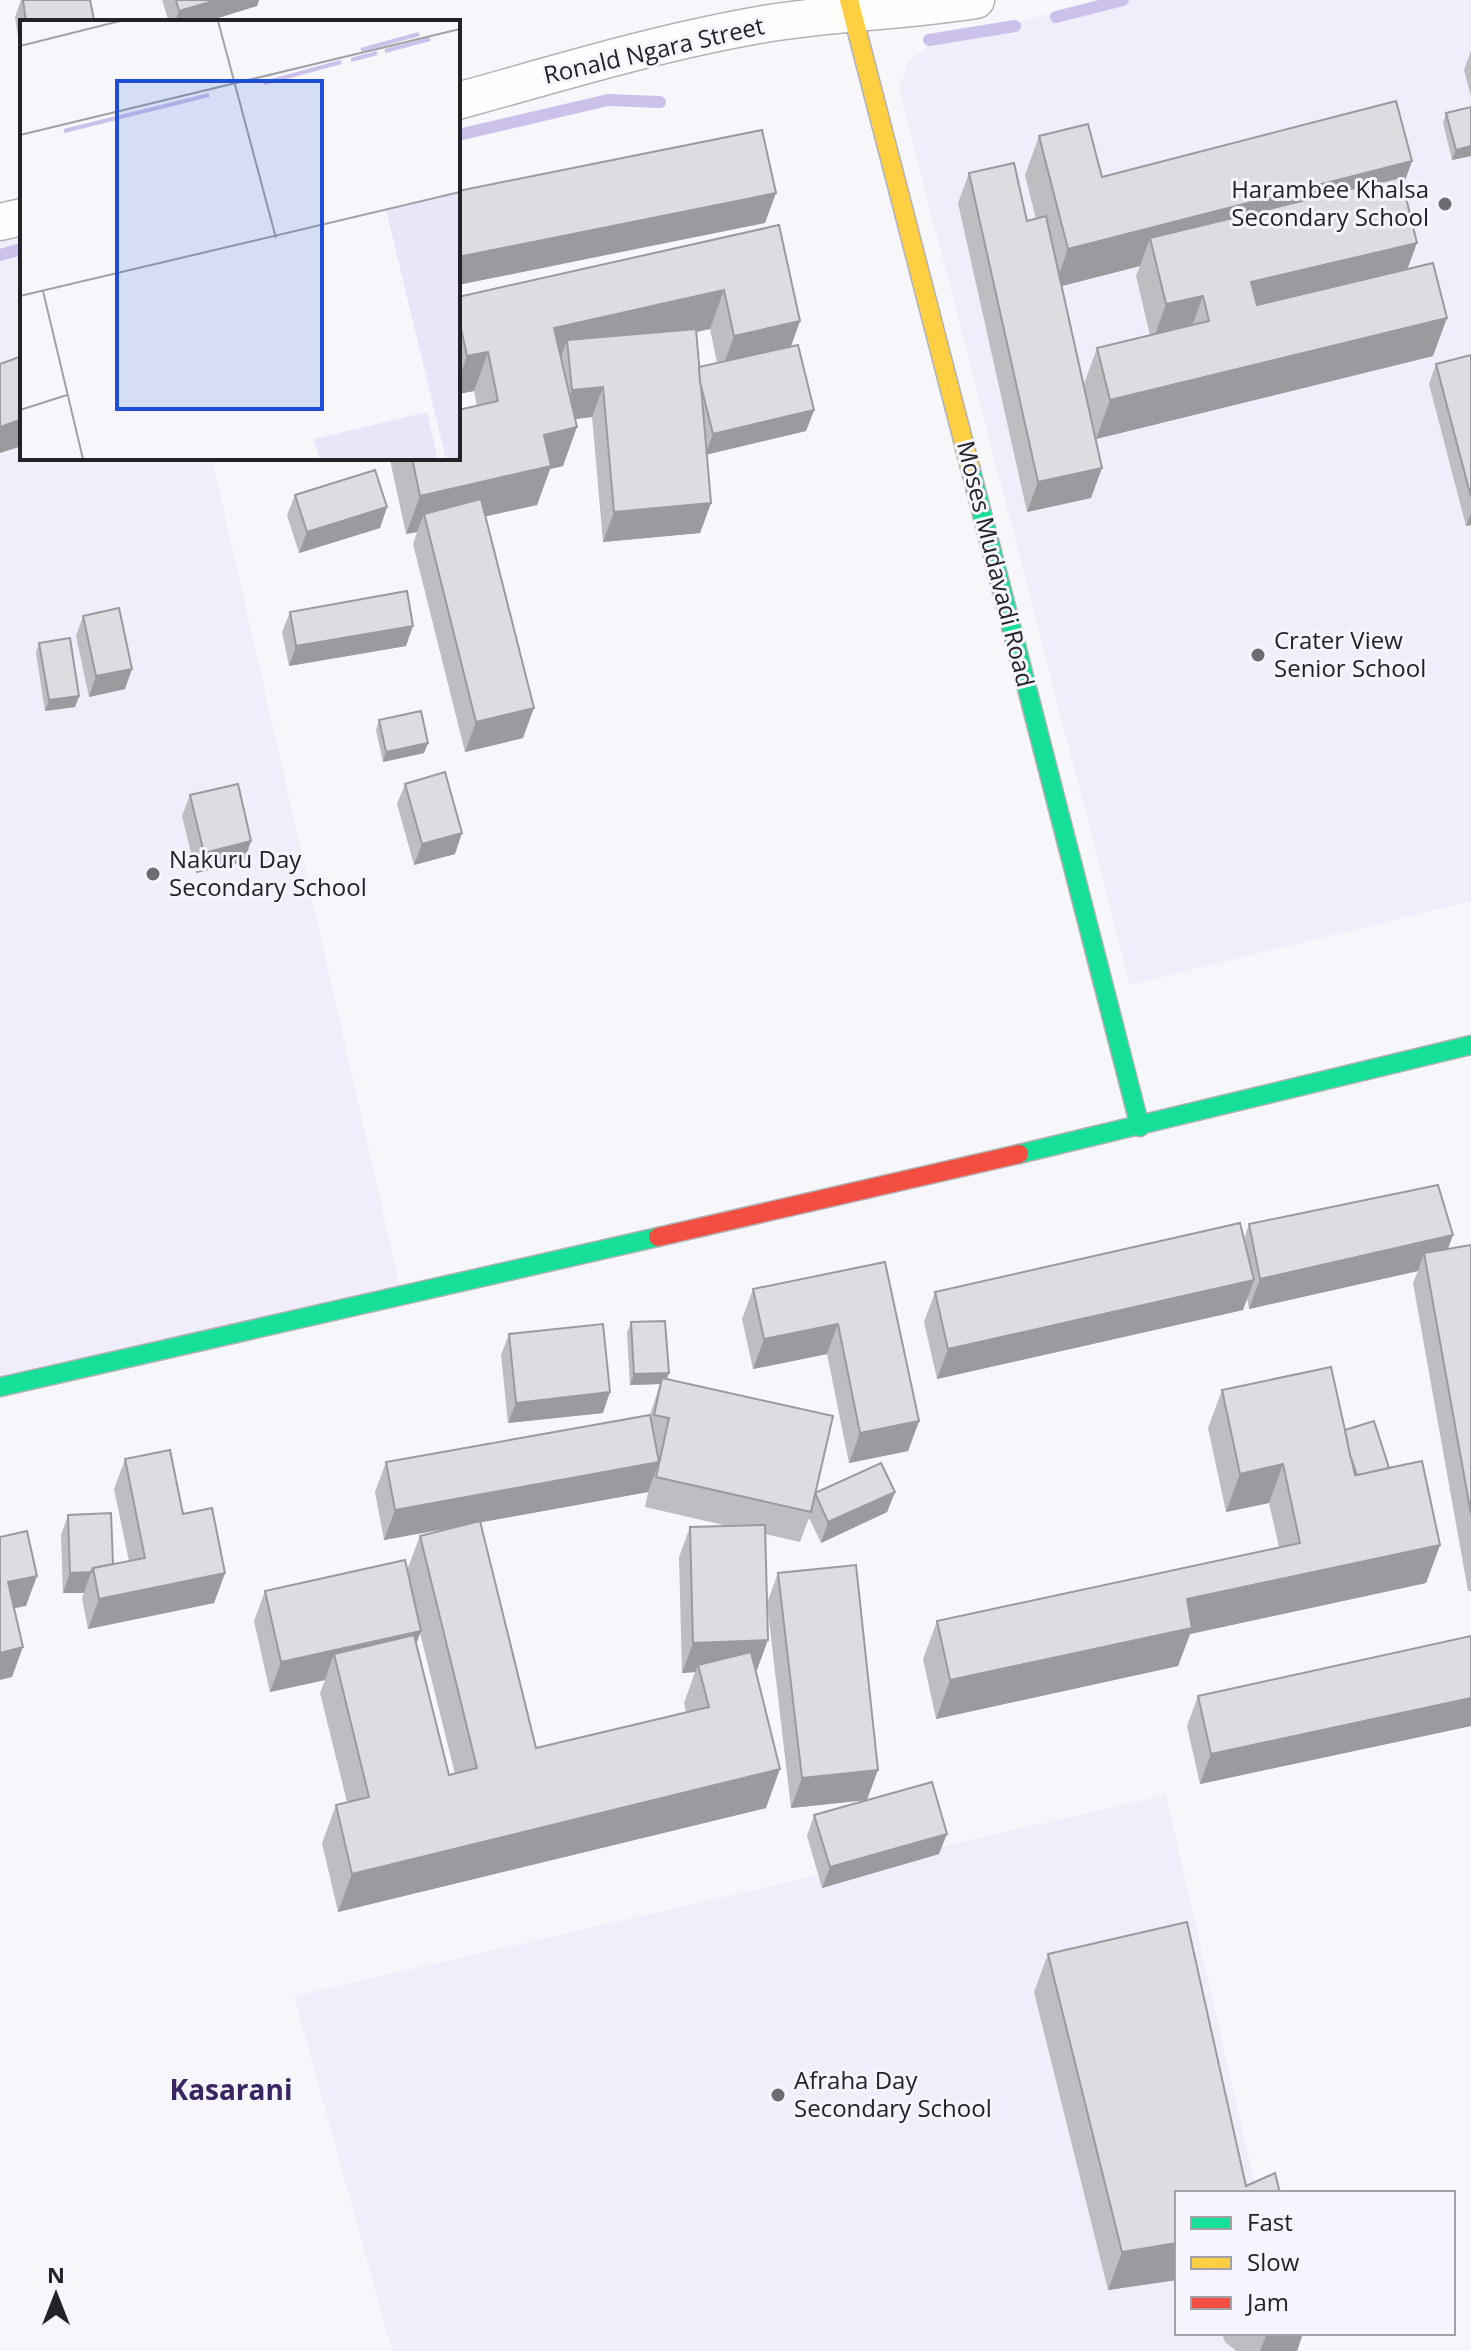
<svg xmlns="http://www.w3.org/2000/svg" width="1471" height="2351" font-family="'Open Sans',sans-serif">
  <style>
    .built { fill: #f0eefb }
    .lines { fill: none; stroke-linecap: round; stroke-linejoin: round }
    .stream { stroke: #cbc1ea; stroke-width: 12 }
    .street-casing { stroke: #b2b2b6; stroke-width: 39 }
    .fast-casing { stroke: #b2b2b6; stroke-width: 21 }
    .slow-casing { stroke: #b2b2b6; stroke-width: 21 }
    .jam-casing { stroke: #b2b2b6; stroke-width: 21 }
    .street { stroke: #fefefe; stroke-width: 36 }
    .fast { stroke: #16e098; stroke-width: 18 }
    .slow { stroke: #ffcf43; stroke-width: 18 }
    .jam { stroke: #f24e42; stroke-width: 18 }
    .wall { fill: #bebdc2; fill-rule: evenodd }
    .shaded-wall { fill: #9b9a9e }
    .building { fill: #dddce1; stroke: #9b9a9e; stroke-width: 2 }
    .poi-dot { fill: #6d6d71; stroke: #f6f5fd; stroke-width: 3 }
    .labels { text-anchor: middle; stroke-width: 6; stroke-linejoin: round; paint-order: stroke }
    .street-label { font-size: 24px; fill: #232227; stroke: #f6f5fd }
    .poi-label { font-size: 24px; fill: #232227; stroke: #f6f5fd; text-anchor: start }
    .quarter-label { font-size: 28px; font-weight: bold; fill: #392660; stroke: #f6f5fd }
    .inset-river { fill: none; stroke: #cbc1ea; stroke-width: 4 }
    .inset-road { fill: none; stroke: #a2a2a6; stroke-width: 2 }
    .view { fill: #1d4ed8; fill-opacity: 0.15; stroke: #1d4ed8; stroke-width: 4 }
    .inset-edge { fill: none; stroke: #232227; stroke-width: 4 }
  </style>
  <rect width="100%" height="100%" fill="#f7f7fb"/>
  <!-- built -->
  <g class="built">
    <polygon points="1108,0 1471,0 1471,901 1130,985 899,89 908,62 934,41"/>
    <polygon points="22,213 22,458 212,458 401,1291 0,1382 0,219"/>
    <polygon points="1166,1795 1257,2193 1177,2193 1177,2333 1289,2333 1293,2351 392,2351 294,1996"/>
  </g>
  <g class="lines">
    <!-- stream -->
    <g class="stream">
      <polyline points="1056,17 1123,0"/>
      <polyline points="929,40 1015,26"/>
      <polyline points="458,135 608,100 660,102"/>
      <polyline points="0,255 22,249"/>
    </g>
    <!-- street casing -->
    <g class="street-casing">
      <g id="street">
        <path d="M458,101C555,74 653,44 753,26C827,12 902,12 976,0"/>
        <polyline points="0,222 22,217"/>
      </g>
    </g>
    <!-- fast casing -->
    <g class="fast-casing">
      <g id="fast">
        <polyline points="970,467 1140,1127"/>
        <polyline points="1019,1154 1471,1045"/>
        <polyline points="0,1387 658,1237"/>
      </g>
    </g>
    <!-- slow casing -->
    <g class="slow-casing">
      <polyline id="slow" points="849,0 970,467"/>
    </g>
    <!-- jam casing -->
    <g class="jam-casing">
      <polyline id="jam" points="658,1237 1019,1154"/>
    </g>
    <!-- street -->
    <use href="#street" class="street"/>
    <!-- fast -->
    <use href="#fast" class="fast"/>
    <!-- slow -->
    <use href="#slow" class="slow"/>
    <!-- jam -->
    <use href="#jam" class="jam"/>
  </g>
  <!-- wall -->
  <g class="wall">
    <polygon points="21,0 90,0 93,22 22,22 22,50 20,51 15,17"/>
    <polygon points="162,0 259,0 257,6 205,22 169,22"/>
    <polygon points="1471,51 1471,97 1464,70"/>
    <polygon points="1446,113 1471,156 1452,160 1443,123"/>
    <path d="M1039,136L1102,177L1412,161L1403,185L1408,269L1433,356L1096,439L1091,498L1027,512L958,203L969,173L1027,221L1036,219L1025,175ZM1140,266L1136,276L1150,335L1097,348L1084,384L1062,286Z"/>
    <path d="M779,225L800,321L791,346L814,410L806,431L707,454L711,503L700,533L603,542L592,417L575,419L563,466L550,469L537,505L485,516L523,738L465,752L413,544L417,532L406,534L390,460V458H458L477,406L474,391L458,394V297ZM710,329L717,363L699,367L696,332Z"/>
    <polygon points="1471,355 1471,525 1466,526 1429,384 1436,364"/>
    <polygon points="295,495 387,507 380,528 299,553 287,515"/>
    <polygon points="290,612 406,646 289,666 282,632"/>
    <polygon points="83,616 125,689 89,697 76,636"/>
    <polygon points="39,643 79,696 75,707 45,711 36,653"/>
    <polygon points="379,720 428,743 424,753 383,762 376,730"/>
    <polygon points="405,784 455,854 414,865 397,804"/>
    <polygon points="190,795 244,862 196,873 182,816"/>
    <polygon points="1249,1224 1448,1249 1471,1245 1471,1591 1468,1591 1413,1283 1418,1271 1249,1309 1247,1298 1243,1310 937,1379 924,1322 935,1292 1244,1239"/>
    <polygon points="885,1262 919,1421 908,1451 849,1463 827,1354 753,1369 742,1319 753,1289"/>
    <path d="M631,1322L667,1379L816,1493L895,1492L887,1512L821,1543L809,1518L800,1542L765,1534L757,1670L755,1671L766,1808L338,1912L322,1843L336,1805L347,1802L320,1693L325,1680L270,1692L254,1621L265,1591L407,1570L420,1536L463,1525L384,1540L375,1492L386,1462L650,1415L660,1384L630,1385L627,1333ZM649,1488L645,1507L728,1526L690,1527L679,1557L682,1673L695,1672L684,1703L686,1712L536,1748L480,1522L648,1492ZM420,1633L455,1774L449,1775L416,1644Z"/>
    <polygon points="509,1334 603,1413 508,1423 501,1355"/>
    <polygon points="1222,1390 1345,1430 1389,1468 1440,1545 1426,1583 1190,1634 1178,1666 936,1719 923,1659 937,1621 1279,1547 1269,1503 1226,1512 1208,1428"/>
    <polygon points="125,1459 183,1514 225,1573 214,1603 88,1629 82,1598 84,1593 63,1593 61,1535 68,1515 113,1564 129,1561 114,1489"/>
    <polygon points="778,1573 867,1800 791,1808 767,1603"/>
    <polygon points="1471,1636 1471,1726 1200,1784 1187,1726 1198,1696"/>
    <polygon points="814,1815 939,1854 822,1888 807,1836"/>
    <polygon points="1048,1954 1246,2186 1280,2193 1177,2193 1177,2280 1108,2290 1034,1992"/>
    <polygon points="1222,2333 1303,2333 1297,2351 1236,2351 1225,2342"/>
  </g>
  <!-- shaded-wall -->
  <g class="shaded-wall">
    <polygon points="217,0 259,0 257,6 205,22 175,22 179,11"/>
    <polygon points="1471,146 1471,156 1452,160 1456,150"/>
    <polygon points="1412,161 1398,200 1150,238 1140,266 1054,288 1068,249"/>
    <polygon points="776,193 765,223 458,285 458,257"/>
    <polygon points="1417,243 1403,281 1237,321 1251,282"/>
    <polygon points="724,290 710,329 569,360 567,340 559,362 554,328"/>
    <polygon points="1203,296 1189,334 1152,343 1166,304"/>
    <polygon points="1447,318 1433,356 1096,439 1110,400"/>
    <polygon points="800,321 786,360 720,375 734,336"/>
    <polygon points="488,352 474,391 458,394 458,382 467,356"/>
    <polygon points="603,387 592,417 561,421 572,390"/>
    <polygon points="814,410 806,431 705,455 713,434"/>
    <polygon points="22,419 22,446 0,453 0,427"/>
    <polygon points="577,427 563,466 550,469 537,505 428,529 424,514 417,532 406,534 420,496 544,435"/>
    <polygon points="1102,468 1091,498 1027,512 1038,482"/>
    <polygon points="711,503 700,533 603,542 614,512"/>
    <polygon points="387,507 380,528 299,553 307,532"/>
    <polygon points="1471,512 1471,525 1466,526"/>
    <polygon points="413,626 406,646 289,666 296,646"/>
    <polygon points="132,669 125,689 89,697 96,676"/>
    <polygon points="79,696 75,707 45,711 49,700"/>
    <polygon points="534,708 523,738 465,752 476,722"/>
    <polygon points="428,743 424,753 383,762 386,752"/>
    <polygon points="462,833 455,854 414,865 422,844"/>
    <polygon points="251,841 244,862 196,873 204,853"/>
    <polygon points="1453,1235 1442,1265 1424,1253 1418,1271 1249,1309 1260,1279"/>
    <polygon points="1254,1280 1243,1310 937,1379 948,1349"/>
    <polygon points="838,1324 827,1354 753,1369 764,1339"/>
    <polygon points="669,1373 665,1384 662,1378 660,1384 630,1385 634,1374"/>
    <polygon points="610,1392 603,1413 508,1423 516,1403"/>
    <polygon points="919,1421 908,1451 849,1463 860,1433"/>
    <polygon points="659,1462 648,1492 384,1540 395,1510"/>
    <polygon points="1283,1464 1269,1503 1226,1512 1240,1474"/>
    <polygon points="895,1492 887,1512 821,1543 828,1522"/>
    <polygon points="1440,1545 1426,1583 1190,1634 1178,1666 936,1719 950,1680 1187,1599"/>
    <polygon points="91,1572 84,1593 63,1593 70,1573"/>
    <polygon points="225,1573 214,1603 88,1629 99,1599"/>
    <polygon points="37,1576 26,1606 0,1611 8,1582"/>
    <polygon points="421,1631 410,1661 334,1654 325,1680 270,1692 281,1662"/>
    <polygon points="768,1640 757,1670 700,1672 698,1665 695,1672 682,1673 693,1643"/>
    <polygon points="23,1647 12,1677 0,1680 0,1653"/>
    <polygon points="1471,1698 1471,1726 1200,1784 1211,1754"/>
    <polygon points="780,1769 766,1808 338,1912 352,1874"/>
    <polygon points="878,1770 867,1800 791,1808 802,1778"/>
    <polygon points="947,1834 939,1854 822,1888 830,1867"/>
    <polygon points="1177,2243 1177,2280 1108,2290 1122,2252"/>
    <polygon points="1267,2333 1303,2333 1297,2351 1260,2351"/>
  </g>
  <!-- building -->
  <g class="building">
    <polygon points="23,0 90,0 94,20 79,22 26,22"/>
    <polygon points="176,0 217,0 179,11"/>
    <polygon points="1396,101 1412,161 1068,249 1039,136 1088,124 1102,177"/>
    <polygon points="1471,107 1471,146 1456,150 1446,113"/>
    <polygon points="762,130 776,193 458,257 458,191"/>
    <polygon points="1014,163 1027,221 1046,216 1102,468 1038,482 969,173"/>
    <polygon points="1401,177 1417,243 1251,282 1257,305 1433,263 1447,318 1110,400 1097,348 1209,321 1203,296 1166,304 1150,238"/>
    <polygon points="779,225 800,321 734,336 724,290 554,328 577,427 544,435 551,466 420,496 412,458 458,458 458,410 498,401 488,352 467,356 458,315 458,297"/>
    <polygon points="696,329 711,503 614,512 603,387 572,390 567,340"/>
    <polygon points="798,345 814,410 713,434 700,382 699,367"/>
    <polygon points="1471,355 1471,497 1436,364"/>
    <polygon points="22,356 22,419 0,427 0,364"/>
    <polygon points="375,470 387,507 307,532 295,495"/>
    <polygon points="481,499 534,708 476,722 424,514"/>
    <polygon points="407,591 413,626 296,646 290,612"/>
    <polygon points="119,608 132,669 96,676 83,616"/>
    <polygon points="70,638 79,696 49,700 39,643"/>
    <polygon points="421,711 428,743 386,752 379,720"/>
    <polygon points="445,772 462,833 422,844 405,784"/>
    <polygon points="238,784 251,841 204,853 190,795"/>
    <polygon points="1438,1185 1453,1235 1260,1279 1249,1224"/>
    <polygon points="1240,1223 1254,1280 948,1349 935,1292"/>
    <polygon points="1471,1245 1471,1514 1424,1253"/>
    <polygon points="885,1262 919,1421 860,1433 838,1324 764,1339 753,1289"/>
    <polygon points="665,1321 669,1373 634,1374 631,1322"/>
    <polygon points="603,1324 610,1392 516,1403 509,1334"/>
    <polygon points="1331,1367 1355,1475 1422,1461 1440,1545 1187,1599 1192,1628 950,1680 937,1621 1300,1543 1283,1464 1240,1474 1222,1390"/>
    <polygon points="662,1378 833,1416 811,1512 656,1477 669,1418 654,1415"/>
    <polygon points="650,1415 659,1462 395,1510 386,1462"/>
    <polygon points="1374,1421 1389,1468 1357,1475 1350,1455 1345,1430"/>
    <polygon points="170,1450 183,1514 212,1508 225,1573 99,1599 93,1568 145,1558 125,1459"/>
    <polygon points="881,1463 895,1492 828,1522 815,1493"/>
    <polygon points="111,1513 113,1564 93,1568 91,1572 70,1573 68,1515"/>
    <polygon points="480,1521 536,1748 709,1707 698,1665 751,1652 780,1769 352,1874 336,1805 369,1797 334,1654 414,1635 449,1775 477,1768 420,1536"/>
    <polygon points="765,1525 768,1640 693,1643 690,1527"/>
    <polygon points="27,1531 37,1576 8,1582 23,1647 0,1653 0,1537"/>
    <polygon points="405,1560 421,1631 281,1662 265,1591"/>
    <polygon points="856,1565 878,1770 802,1778 778,1573"/>
    <polygon points="1471,1636 1471,1698 1211,1754 1198,1696"/>
    <polygon points="932,1782 947,1834 830,1867 814,1815"/>
    <polygon points="1187,1922 1246,2186 1275,2173 1280,2193 1177,2193 1177,2243 1122,2252 1048,1954"/>
  </g>
  <!-- markers -->
  <g class="poi-dot">
    <circle cx="1445" cy="204" r="8"/>
    <circle cx="1258" cy="655" r="8"/>
    <circle cx="153" cy="874" r="8"/>
    <circle cx="778" cy="2095" r="8"/>
  </g>
  <g class="labels">
    <!-- street labels -->
    <g class="street-label">
      <text transform="translate(654 51) rotate(-13)" y="8">Ronald Ngara Street</text>
      <text transform="translate(995 564) rotate(76)" y="8">Moses Mudavadi Road</text>
    </g>
    <!-- poi labels -->
    <g class="poi-label">
      <text x="1429" y="198" text-anchor="end">Harambee Khalsa<tspan x="1429" dy="28">Secondary School</tspan></text>
      <text x="1274" y="649">Crater View<tspan x="1274" dy="28">Senior School</tspan></text>
      <text x="169" y="868">Nakuru Day<tspan x="169" dy="28">Secondary School</tspan></text>
      <text x="794" y="2089">Afraha Day<tspan x="794" dy="28">Secondary School</tspan></text>
    </g>
    <!-- quarter labels -->
    <g class="quarter-label">
      <text x="231" y="2100">Kasarani</text>
    </g>
  </g>
  <!-- overview -->
  <g transform="translate(20 20)">
    <rect width="440" height="440" fill="#f7f7fb"/>
    <path d="M440,170V439H426L366,190ZM407,392L418,439H299L294,419Z" fill="#eae6fa"/>
    <path class="inset-river" d="M341,30L399,14M365,31L410,19M331,40L357,33M244,63L321,42M44,111L189,75"/>
    <path class="inset-road" d="M198,1L256,218M0,26L100,1M0,115L440,9M23,271L63,439M0,276L440,172M0,390L47,375"/>
    <path class="view" d="M97,61H302V389H97Z"/>
    <rect width="440" height="440" class="inset-edge"/>
  </g>
  <!-- legend -->
  <rect x="1175" y="2191" width="280" height="144" fill="#f6f5fd" stroke="#a2a1a7" stroke-width="2"/>
  <rect x="1191" y="2217" width="40" height="12" fill="#16e098" stroke="#a2a1a7" stroke-width="2"/>
  <text x="1247" y="2231" font-size="24" fill="#232227">Fast</text>
  <rect x="1191" y="2257" width="40" height="12" fill="#ffcf43" stroke="#a2a1a7" stroke-width="2"/>
  <text x="1247" y="2271" font-size="24" fill="#232227">Slow</text>
  <rect x="1191" y="2297" width="40" height="12" fill="#f24e42" stroke="#a2a1a7" stroke-width="2"/>
  <text x="1247" y="2311" font-size="24" fill="#232227">Jam</text>
  <!-- north arrow -->
  <g transform="translate(56 2295)" stroke="#f6f5fd" stroke-width="6" paint-order="stroke">
  <path d="M0-6L14 30L0 20L-14 30Z" fill="#232227"/>
  <text y="-12" font-size="22" font-weight="bold" text-anchor="middle" fill="#232227">N</text>
  </g>
</svg>
